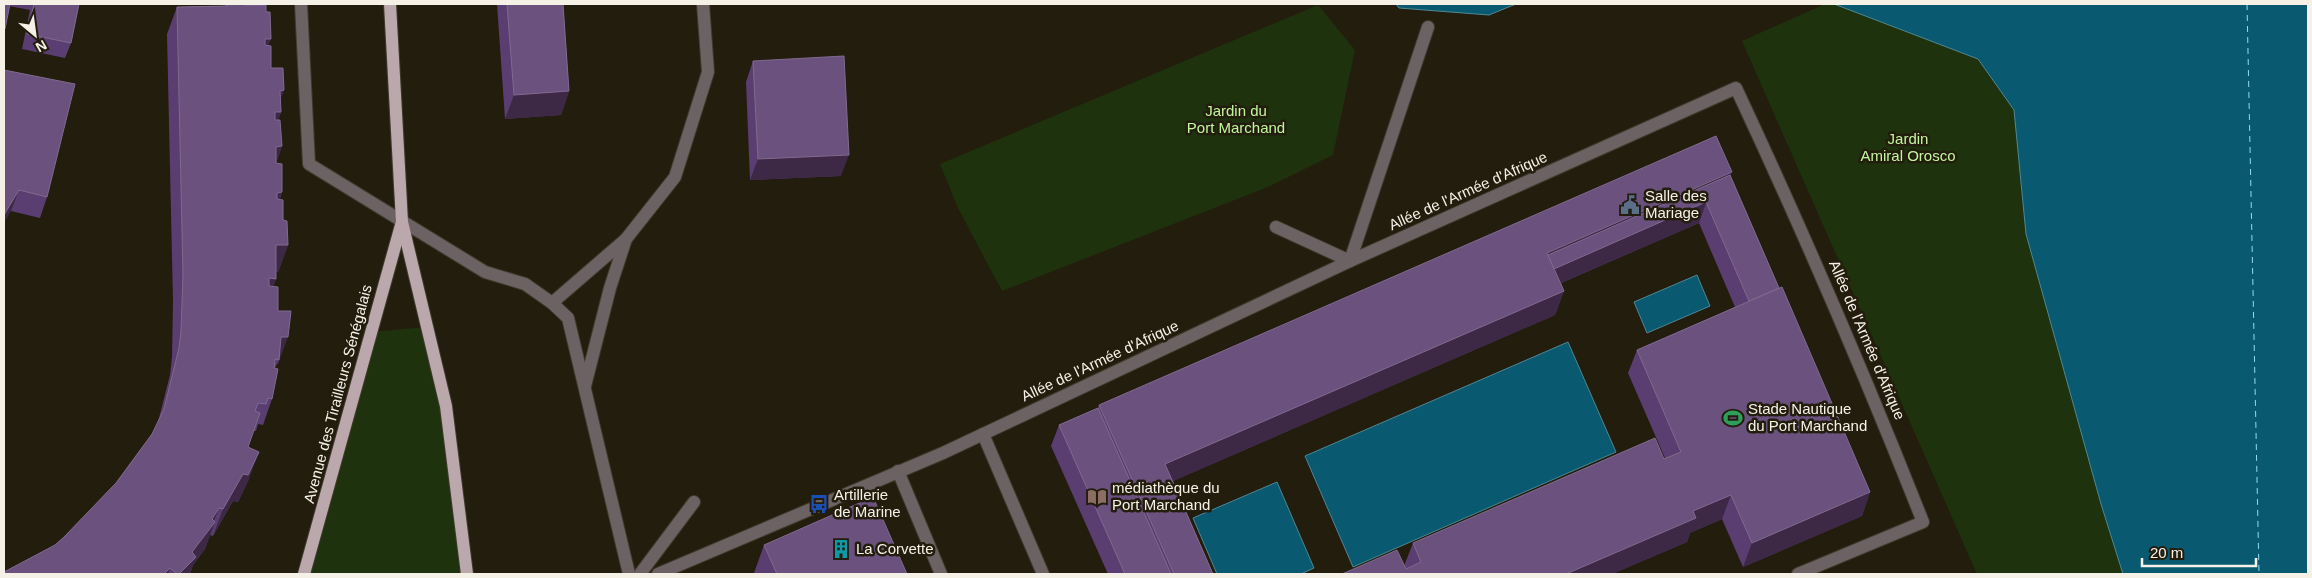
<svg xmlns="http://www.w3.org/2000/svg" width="2312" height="578" font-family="Arial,sans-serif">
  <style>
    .green { fill: #1e330d }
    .water { fill: #095970; stroke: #508794 }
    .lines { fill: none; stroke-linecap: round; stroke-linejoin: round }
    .ferry { stroke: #96d9f3; stroke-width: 1; stroke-dasharray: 6 5; stroke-linecap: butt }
    .minor-casing { stroke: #403b2c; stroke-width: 14 }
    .major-casing { stroke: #403b2c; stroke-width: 14 }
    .minor { stroke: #6c6264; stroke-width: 12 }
    .major { stroke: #bba8ac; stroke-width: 12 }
    .wall { fill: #5a3e72 }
    .shaded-wall { fill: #3d2845 }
    .building { fill: #6a517e; stroke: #806a8f }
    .labels { text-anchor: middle; stroke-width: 5; stroke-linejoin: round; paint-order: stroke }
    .park-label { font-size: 15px; fill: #c1f69d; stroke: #231d0e }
    .street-label { font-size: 15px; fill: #f5f1e7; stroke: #231d0e }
    .poi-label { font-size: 15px; fill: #f5f1e7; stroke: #231d0e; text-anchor: start }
  </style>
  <rect width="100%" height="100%" fill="#231d0e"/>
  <!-- green -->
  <g class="green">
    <polygon points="1825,4 1834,4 1978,59 2014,110 2026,234 2129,574 1977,574 1742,41"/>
    <polygon points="1318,5 1355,50 1333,155 1268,187 1002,291 958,208 940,164"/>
    <polygon points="427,327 446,406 465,574 304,574 372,332"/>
  </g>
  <!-- water -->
  <g class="water">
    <polygon points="1396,4 1516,4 1489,15 1399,8"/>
    <polygon points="1834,4 2308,4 2308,574 2123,574 2101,504 2026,234 2014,110 1978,59"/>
    <polygon points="1697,275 1710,306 1647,333 1634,302"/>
    <polygon points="1568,342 1616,452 1353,567 1305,456"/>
    <polygon points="1277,482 1314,568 1301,574 1217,574 1193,518"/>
  </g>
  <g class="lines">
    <!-- ferry -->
    <polyline class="ferry" points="2247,4 2259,574"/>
    <!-- minor casing -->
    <g class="minor-casing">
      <g id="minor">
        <polyline points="301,4 309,164 485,272 525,284 552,303 568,318 629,574"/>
        <polyline points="1276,227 1350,261 1428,27"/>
        <polyline points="626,239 675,177 708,72 703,4"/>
        <polyline points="552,303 626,239 610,288 585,386"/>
        <polyline points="983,434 1043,574"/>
        <polyline points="898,471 941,574"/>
        <polyline points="640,574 694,502"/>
        <path d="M658,574L943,453L1350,261L1736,88C1803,231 1865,375 1923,522L1798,574"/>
      </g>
    </g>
    <!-- major casing -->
    <g class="major-casing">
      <g id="major">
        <polyline points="390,4 402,222 446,406 467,574"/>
        <polyline points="304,574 401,225"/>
      </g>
    </g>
    <!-- minor -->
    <use href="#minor" class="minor"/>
    <!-- major -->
    <use href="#major" class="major"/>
  </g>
  <!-- wall -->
  <g class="wall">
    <polygon points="10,4 79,4 71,43 65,58 22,49 30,10 9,6"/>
    <polygon points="226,4 245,4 245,5 268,45 271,68 284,90 280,99 281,112 278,120 282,146 276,163 282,192 280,199 288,245 278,272 276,272 276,279 273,287 278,311 291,311 278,364 277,364 275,368 272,399 263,425 258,424 256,431 254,431 248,447 249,479 238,502 233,501 213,536 210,535 205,549 193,565 190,574 4,574 55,545 64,537 116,483 152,434 158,422 170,375 172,357 173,302 167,34 177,7 225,6"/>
    <polygon points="497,4 563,4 569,91 561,115 505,119"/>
    <polygon points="753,61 841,176 750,180 746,82"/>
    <polygon points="4,70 47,197 40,218 11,211"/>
    <polygon points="1730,175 1779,288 1870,492 1862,516 1743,567 1722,519 1690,533 1687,542 1612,574 1342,574 1404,566 1413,543 1665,458 1628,373 1637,350 1735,307 1699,223 1561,283 1564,291 1555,315 1173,481 1213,574 1108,574 1051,446 1059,425 1098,408 1099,405"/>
    <polygon points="764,545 907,574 754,574 754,573"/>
  </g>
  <!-- shaded-wall -->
  <g class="shaded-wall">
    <polygon points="265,39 271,39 261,66"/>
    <polygon points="284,90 276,112 281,112 271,139 265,139 280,91"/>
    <polygon points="569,91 561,115 505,119 514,95"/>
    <polygon points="282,146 272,173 276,147"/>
    <polygon points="849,155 841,176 750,180 758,159"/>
    <polygon points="1732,172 1723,196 1706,203 1699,223 1544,290 1547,253"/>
    <polygon points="19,190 11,211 4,223 4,215"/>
    <polygon points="282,192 273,219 277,193"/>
    <polygon points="276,245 288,245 278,272 266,272"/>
    <polygon points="269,278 276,279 266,306"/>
    <polygon points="1564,291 1555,315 1157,488 1165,464"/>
    <polygon points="281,337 288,337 278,364 277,364 279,360"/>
    <polygon points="259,452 249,479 238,502 233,501 213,536 223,509 243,474"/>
    <polygon points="1870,492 1862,516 1743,567 1752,543"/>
    <polygon points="1731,495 1722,519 1690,533 1687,542 1612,574 1566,574 1693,511"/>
    <polygon points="219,508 212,526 215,522 205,549 193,565 190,574 179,574"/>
    <polygon points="170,568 168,574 164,574"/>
  </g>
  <!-- building -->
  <g class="building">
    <polygon points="4,4 10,4 5,29 4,29"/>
    <polygon points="34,4 79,4 71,43 27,34"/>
    <polygon points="227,4 245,4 245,5 266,5 266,12 270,12 271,39 265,39 265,45 271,46 271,68 283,68 284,90 280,91 281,112 275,112 275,120 280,120 282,146 276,147 276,163 282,164 282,192 277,193 277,199 283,200 283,220 287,221 288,245 276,245 276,279 269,278 269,286 278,287 278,311 291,311 288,337 281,337 279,360 275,359 274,368 278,369 272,399 268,398 266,404 258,403 255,411 260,413 248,447 259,452 248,475 243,474 223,509 219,508 212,519 215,522 192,552 196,557 179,574 177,574 170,568 164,574 4,574 4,572 55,545 64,537 116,483 152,434 164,409 179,348 181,331 183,275 177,7 227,6"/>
    <polygon points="507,4 563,4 569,91 514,95"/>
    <polygon points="844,56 849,155 758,159 753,61"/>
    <polygon points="4,70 75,84 47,197 19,190 4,215"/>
    <polygon points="1716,136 1732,172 1547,253 1564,291 1165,464 1213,574 1174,574 1099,405"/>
    <polygon points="1730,175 1779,288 1749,301 1706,202 1554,269 1548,255"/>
    <polygon points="1782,287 1870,492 1752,543 1731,495 1693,511 1696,518 1566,574 1342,574 1397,550 1406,569 1421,562 1413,543 1655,438 1664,459 1681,452 1637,350"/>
    <polygon points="1098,408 1171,574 1125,574 1059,425"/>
    <polygon points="873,497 907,574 777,574 764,545"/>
  </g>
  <!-- icons -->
  <defs>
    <g id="civic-bare" transform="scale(1.5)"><path d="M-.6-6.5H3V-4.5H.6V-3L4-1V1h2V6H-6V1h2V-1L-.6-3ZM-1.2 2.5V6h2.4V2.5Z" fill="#5c6f8a" stroke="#231d0e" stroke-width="2.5" paint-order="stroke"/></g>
    <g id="stadium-bare" transform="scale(1.5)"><path d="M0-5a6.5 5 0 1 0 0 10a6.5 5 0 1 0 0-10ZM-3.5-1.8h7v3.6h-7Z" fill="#2e9e5b" stroke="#231d0e" stroke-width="2.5" paint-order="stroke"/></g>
    <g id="library-bare" transform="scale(1.5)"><path d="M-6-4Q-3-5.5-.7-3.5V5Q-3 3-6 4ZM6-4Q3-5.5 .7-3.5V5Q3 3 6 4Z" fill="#8d6e63" stroke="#231d0e" stroke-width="2.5" paint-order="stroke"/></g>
    <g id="bus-bare" transform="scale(1.5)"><path d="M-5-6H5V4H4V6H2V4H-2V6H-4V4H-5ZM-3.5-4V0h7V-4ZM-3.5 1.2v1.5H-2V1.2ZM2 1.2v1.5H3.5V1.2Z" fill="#1a4fb4" stroke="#231d0e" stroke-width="2.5" paint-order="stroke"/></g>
    <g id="building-bare" transform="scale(1.5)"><path d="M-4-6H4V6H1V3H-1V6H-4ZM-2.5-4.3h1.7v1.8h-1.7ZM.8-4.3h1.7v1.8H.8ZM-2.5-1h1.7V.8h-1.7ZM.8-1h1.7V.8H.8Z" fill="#0f9aa8" stroke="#231d0e" stroke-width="2.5" paint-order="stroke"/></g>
  </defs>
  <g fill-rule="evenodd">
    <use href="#civic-bare" x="1630" y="205"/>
    <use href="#stadium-bare" x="1733" y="418"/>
    <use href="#library-bare" x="1097" y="497"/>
    <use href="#bus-bare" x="819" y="504"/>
    <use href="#building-bare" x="841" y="549"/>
  </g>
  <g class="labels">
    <!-- park labels -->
    <g class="park-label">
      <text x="1236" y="116">Jardin du<tspan x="1236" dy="17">Port Marchand</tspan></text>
      <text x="1908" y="144">Jardin<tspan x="1908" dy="17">Amiral Orosco</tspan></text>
    </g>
    <!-- street labels -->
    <g class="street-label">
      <text transform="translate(1468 191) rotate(-24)" y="5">Allée de l'Armée d'Afrique</text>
      <text transform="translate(1867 340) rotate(67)" y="5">Allée de l'Armée d'Afrique</text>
      <text transform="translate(1100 361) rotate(-25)" y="5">Allée de l'Armée d'Afrique</text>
      <text transform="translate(338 394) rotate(-75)" y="5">Avenue des Tirailleurs Sénégalais</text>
    </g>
    <!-- poi labels -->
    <g class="poi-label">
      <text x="1645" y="201">Salle des<tspan x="1645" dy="17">Mariage</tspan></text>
      <text x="1748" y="414">Stade Nautique<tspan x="1748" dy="17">du Port Marchand</tspan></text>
      <text x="1112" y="493">médiathèque du<tspan x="1112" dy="17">Port Marchand</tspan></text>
      <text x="834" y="500">Artillerie<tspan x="834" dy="17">de Marine</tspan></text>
      <text x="856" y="554">La Corvette</text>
    </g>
  </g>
  <!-- border -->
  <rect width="2312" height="578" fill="none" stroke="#f5f1e7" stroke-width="10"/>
  <!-- north arrow -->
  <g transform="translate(35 35) rotate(151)" stroke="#231d0e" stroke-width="4" paint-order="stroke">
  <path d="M0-4L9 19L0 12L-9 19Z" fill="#f5f1e7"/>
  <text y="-8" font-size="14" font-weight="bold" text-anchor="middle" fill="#f5f1e7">N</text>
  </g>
  <!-- scale -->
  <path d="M2142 558v8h114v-8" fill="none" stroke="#f5f1e7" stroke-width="2.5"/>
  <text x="2150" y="558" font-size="15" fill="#f5f1e7" stroke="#231d0e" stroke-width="4" paint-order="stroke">20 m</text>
</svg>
